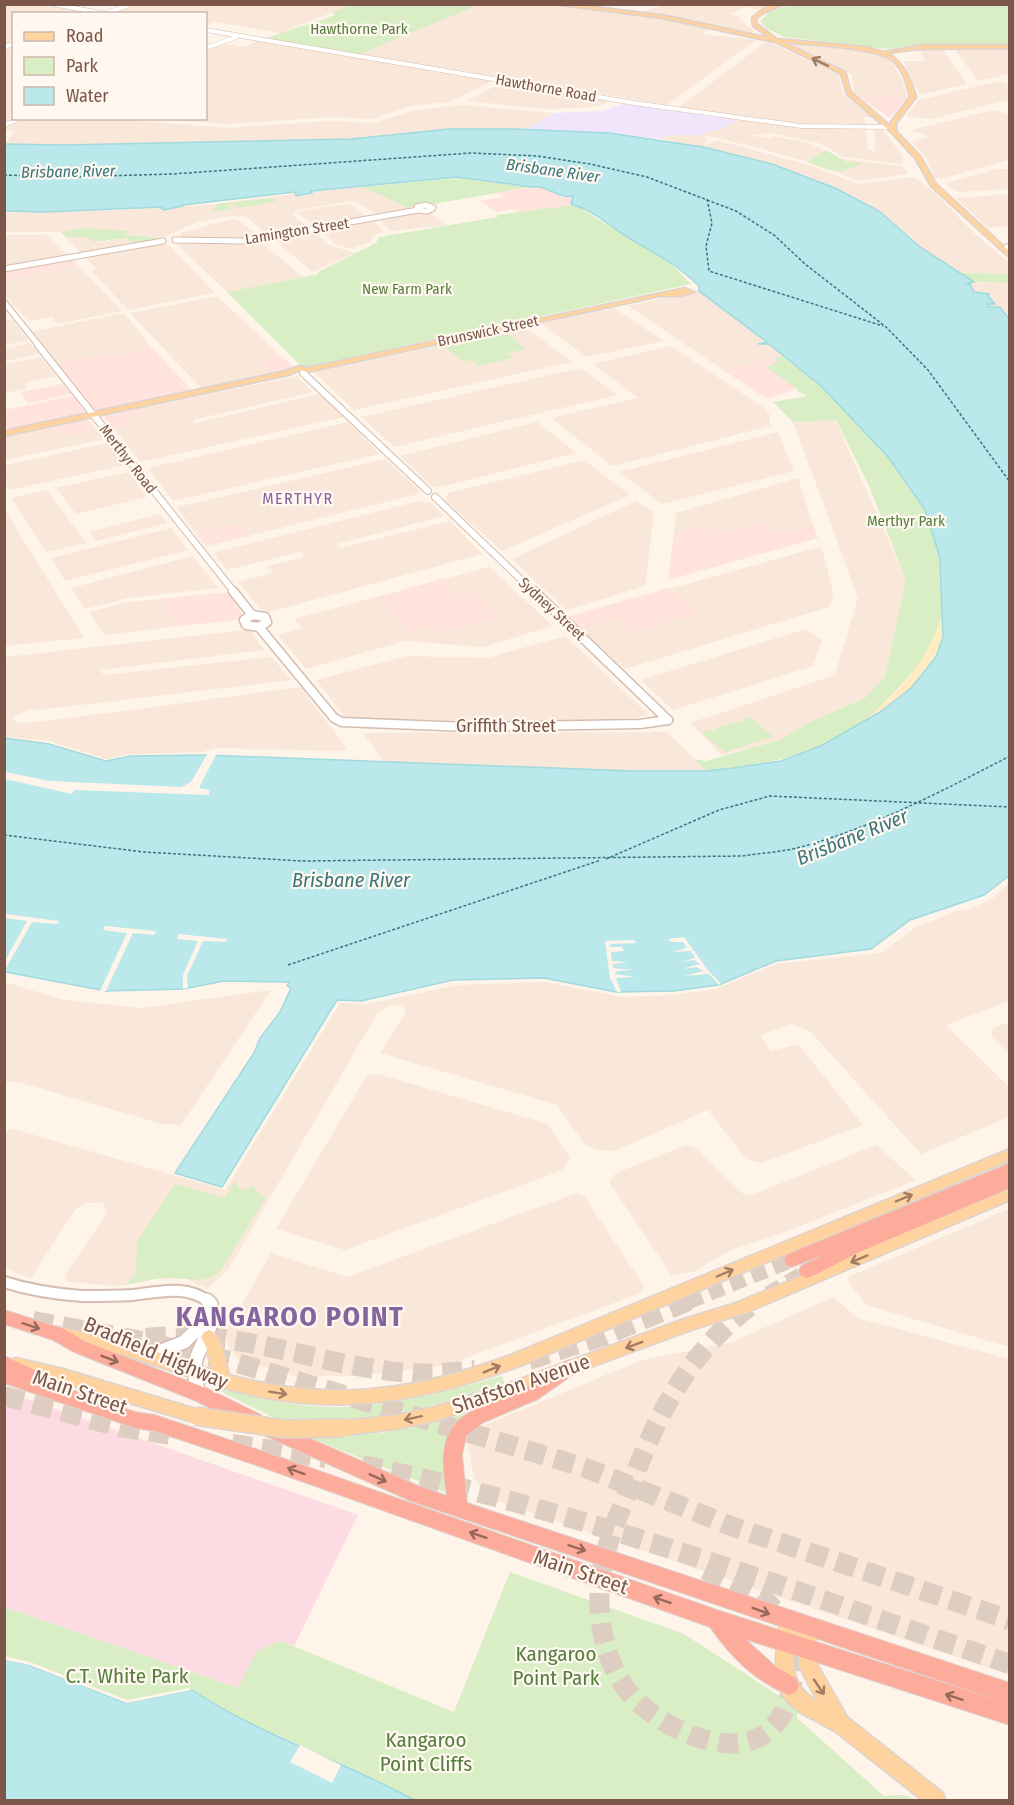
<svg xmlns="http://www.w3.org/2000/svg" width="1014" height="1805" font-family="'Fira Sans Condensed',sans-serif">
  <style>
    .residential { fill: #f9e8d9 }
    .commercial { fill: #ffe3dc }
    .education { fill: #f1e5fb }
    .medical { fill: #fddbe2 }
    .green { fill: #d9eec5 }
    .sand { fill: #ffecc2 }
    .water { fill: #bae8eb; stroke: #a0dade; stroke-width: 1.5 }
    .pier { fill: #fef4e9 }
    .lines { fill: none; stroke-linecap: round; stroke-linejoin: round }
    .ferry { stroke: #38767b; stroke-width: 1.5; stroke-dasharray: 3 2; stroke-linecap: butt }
    .highway-tunnel-far1 { stroke: #decdc1; stroke-width: 15; stroke-dasharray: 15 8; stroke-linecap: butt }
    .highway-tunnel { stroke: #decdc1; stroke-width: 20; stroke-dasharray: 20 10; stroke-linecap: butt }
    .minor-far5-casing { stroke: #d5bdaf; stroke-width: 5 }
    .minor-far4-casing { stroke: #d5bdaf; stroke-width: 7 }
    .minor-far3-casing { stroke: #d5bdaf; stroke-width: 8 }
    .minor-far2-casing { stroke: #d5bdaf; stroke-width: 11 }
    .minor-far1-casing { stroke: #d5bdaf; stroke-width: 14 }
    .minor-casing { stroke: #d5bdaf; stroke-width: 16 }
    .major-casing { stroke: #ddd3d0; stroke-width: 3 }
    .highway-casing { stroke: #ddd3d0; stroke-width: 2 }
    .minor-far5 { stroke: #fff; stroke-width: 4 }
    .minor-far4 { stroke: #fff; stroke-width: 5 }
    .minor-far3 { stroke: #fff; stroke-width: 6 }
    .minor-far2 { stroke: #fff; stroke-width: 8 }
    .minor-far1 { stroke: #fff; stroke-width: 10 }
    .minor { stroke: #fff; stroke-width: 13 }
    .major { fill: #ffd39f; fill-rule: evenodd }
    .highway { fill: #fdac9b; fill-rule: evenodd }
    .major-bridge-casing { stroke: #ddd3d0; stroke-width: 20; stroke-linecap: butt }
    .major-bridge { stroke: #ffd39f; stroke-width: 17 }
    .oneway { stroke: #a37c63 }
    .oneway2 { stroke: #966859 }
    .labels { text-anchor: middle; stroke-width: 4.5; stroke-linejoin: round; paint-order: stroke }
    .far-park-label { font-size: 15px; fill: #557d3c; stroke: #fff8f1 }
    .far-street-label { font-size: 15px; fill: #7c5749; stroke: #fff8f1 }
    .far-water-label { font-size: 16px; font-style: italic; fill: #38767b; stroke: #fff8f1 }
    .far-neighbourhood-label { font-size: 16px; letter-spacing: 1.5px; fill: #86659f; stroke: #fff8f1 }
    .street-label { font-size: 18px; fill: #7c5749; stroke: #fff8f1 }
    .water-label { font-size: 20px; font-style: italic; fill: #38767b; stroke: #fff8f1 }
    .near-street-label { font-size: 21px; fill: #7c5749; stroke: #fff8f1 }
    .near-park-label { font-size: 21px; fill: #557d3c; stroke: #fff8f1 }
    .near-district-label { font-size: 28px; font-weight: bold; letter-spacing: 1.5px; fill: #86659f; stroke: #fff8f1 }
  </style>
  <rect width="100%" height="100%" fill="#fef4e9"/>
  <!-- residential -->
  <g class="residential">
    <polygon points="137,4 352,5 279,33 215,22 206,26 206,14 112,13"/>
    <polygon points="478,4 560,6 655,17 709,29 702,34 756,40 667,105 360,54"/>
    <polygon points="4,5 43,5 96,13 14,14 13,42 5,45"/>
    <polygon points="665,5 775,5 758,9 746,7 729,14 741,17 740,19 754,31 749,33 693,21 704,17 703,16 690,21 643,12"/>
    <polygon points="258,41 493,81 449,102 410,106 371,119 331,117 226,124 163,119 206,118 206,51 224,44 243,47"/>
    <polygon points="767,41 839,75 843,94 873,117 863,117 866,125 801,124 679,107"/>
    <polygon points="797,44 876,52 889,58 902,79 907,97 881,96 878,100 861,98 855,93 851,74 790,45"/>
    <polygon points="13,47 15,119 5,122 5,50"/>
    <polygon points="942,48 967,84 920,95 903,61 925,61 919,50"/>
    <polygon points="954,48 1009,48 1009,74 978,81"/>
    <polygon points="1000,81 1009,84 1009,100 931,119 906,116 919,100"/>
    <polygon points="513,84 611,101 595,107 550,109 466,101 494,87 505,89"/>
    <polygon points="462,105 553,113 526,129 449,129 381,138 63,145 5,144 14,131 5,130 4,128 29,118 114,119 228,128 330,121 373,123 416,110"/>
    <polygon points="994,110 1009,114 1009,160 941,179 935,178 926,158 911,142 929,137 911,130"/>
    <polygon points="738,120 802,128 866,129 868,150 875,151 874,129 883,130 902,155 903,164 844,157 819,143 770,133 751,136 771,138 773,136 809,143 842,159 903,166 908,174 857,181 820,165 761,149 763,147 758,148 710,136 699,137 709,139 703,144 706,145 717,140 813,166 857,184 914,177 932,190 974,233 1009,263 1009,274 961,273 920,247 879,211 835,188 805,175 733,154 661,139 666,135 702,135 711,130 719,131"/>
    <polygon points="997,169 1009,169 1009,189 961,192 954,190 946,183"/>
    <polygon points="363,187 408,208 378,216 359,203 350,201 298,210 292,215 309,228 267,235 247,217 232,216 197,222 164,237 125,235 83,228 60,232 5,232 4,213 132,210 216,204 299,193"/>
    <polygon points="1009,194 1009,226 988,228 956,198"/>
    <polygon points="345,204 352,205 368,217 315,227 299,214 301,211"/>
    <polygon points="428,211 448,225 391,231 378,219"/>
    <polygon points="232,219 238,220 258,235 236,239 182,237 180,233"/>
    <polygon points="373,220 384,232 374,235 370,242 352,249 335,244 320,230"/>
    <polygon points="313,231 329,245 355,253 312,272 273,238"/>
    <polygon points="5,235 46,235 68,256 5,267"/>
    <polygon points="73,236 87,237 93,241 98,242 127,238 133,243 81,253 66,237"/>
    <polygon points="260,241 303,277 227,292 177,244 240,244"/>
    <polygon points="160,243 168,244 215,293 128,310 91,271 97,270 86,258"/>
    <polygon points="79,266 122,311 58,324 52,317 28,321 5,296 5,280"/>
    <polygon points="965,283 1009,283 1009,319 1000,307 989,307 988,304 994,303 986,295 989,294 974,292"/>
    <polygon points="698,290 781,352 782,356 723,370 628,306"/>
    <polygon points="217,296 280,355 260,360 275,375 202,389 130,313"/>
    <polygon points="614,308 664,341 586,357 541,323"/>
    <polygon points="124,313 152,348 112,356 106,353 56,364 29,332"/>
    <polygon points="12,319 29,340 5,345 5,320"/>
    <polygon points="525,327 572,362 354,410 314,372 442,345 463,362 472,360 478,365 512,358 507,353 526,349 504,331"/>
    <polygon points="30,343 39,354 5,361 5,349"/>
    <polygon points="671,346 763,407 770,415 770,426 612,466 551,418 638,398 593,364"/>
    <polygon points="41,357 57,376 25,383 28,388 5,393 5,364"/>
    <polygon points="581,368 618,395 394,447 361,417"/>
    <polygon points="297,376 313,392 193,420 195,423 319,394 344,417 141,462 113,428 130,424 127,419 147,414 142,408"/>
    <polygon points="835,419 906,580 885,677 865,698 810,722 782,739 722,755 690,723 835,675 858,598 793,422"/>
    <polygon points="348,422 380,454 173,501 148,468"/>
    <polygon points="537,422 577,453 440,487 432,486 400,456"/>
    <polygon points="54,427 62,437 96,429 104,439 5,460 4,437"/>
    <polygon points="778,432 794,471 662,504 619,472"/>
    <polygon points="108,443 125,465 9,490 5,483 5,465"/>
    <polygon points="385,459 419,490 418,494 249,536 239,523 196,534 177,507"/>
    <polygon points="584,460 630,495 502,551 445,500 448,493"/>
    <polygon points="128,472 147,497 76,514 56,488"/>
    <polygon points="798,478 813,525 777,535 759,522 717,534 706,525 674,534 676,513"/>
    <polygon points="46,490 87,543 46,552 11,498"/>
    <polygon points="419,501 431,503 444,516 337,544 341,548 450,521 482,554 269,612 260,609 238,582 273,573 268,566 304,557 300,552 227,570 213,553"/>
    <polygon points="636,501 654,512 645,586 566,610 512,559"/>
    <polygon points="5,510 84,638 5,646"/>
    <polygon points="160,514 167,523 96,541 89,532"/>
    <polygon points="171,528 188,550 65,581 51,558"/>
    <polygon points="816,548 822,549 834,595 829,607 625,669 567,617"/>
    <polygon points="193,556 218,588 128,598 85,609 71,588"/>
    <polygon points="489,567 553,626 483,647 405,641 306,669 278,635 303,628 294,619"/>
    <polygon points="159,599 180,626 104,635 89,612 128,602"/>
    <polygon points="806,629 822,640 813,666 673,710 641,680"/>
    <polygon points="247,630 251,632 264,650 100,670 104,675 271,657 292,680 38,710 30,709 14,717 15,722 26,723 132,710 300,687 347,748 339,751 215,748 203,752 131,754 106,759 49,741 5,737 5,657"/>
    <polygon points="565,636 648,714 646,716 612,720 463,721 346,718 316,680 407,656 487,658"/>
    <polygon points="667,732 707,771 632,771 384,762 363,733"/>
    <polygon points="1009,882 1009,1001 946,1025 1009,1087 1009,1117 921,1154 810,1031 790,1024 760,1036 771,1051 798,1044 863,1125 761,1163 746,1159 708,1110 614,1151 597,1150 585,1145 557,1105 380,1053 406,1012 402,1006 391,1005 378,1012 228,1270 207,1289 187,1279 156,1279 118,1286 67,1282 65,1275 107,1213 103,1203 87,1203 75,1210 31,1278 5,1269 4,1135 10,1128 225,1190 340,1003 364,1005 456,985 544,982 622,997 672,995 716,989 775,964 881,953 916,927 962,909 965,911 992,899"/>
    <polygon points="5,982 64,1000 142,1008 271,990 181,1125 162,1124 18,1082 5,1082"/>
    <polygon points="1009,1022 1009,1054 992,1037 991,1029"/>
    <polygon points="378,1074 548,1124 570,1158 563,1170 345,1250 276,1229 367,1075"/>
    <polygon points="686,1145 696,1148 742,1193 749,1196 876,1145 916,1180 783,1233 731,1250 695,1271 672,1276 609,1182 616,1173"/>
    <polygon points="577,1193 584,1196 644,1286 641,1293 447,1365 357,1376 295,1376 237,1359 228,1345 226,1332 271,1253 347,1277"/>
    <polygon points="1009,1209 1009,1347 866,1305 849,1282 848,1277"/>
    <polygon points="833,1297 858,1318 1009,1359 1009,1675 488,1498 474,1478 467,1440 469,1434 485,1425 642,1360 732,1342"/>
  </g>
  <!-- commercial -->
  <g class="commercial">
    <polygon points="881,96 907,97 907,99 890,118 861,98 878,100"/>
    <polygon points="540,186 563,198 572,196 571,204 575,205 525,213 519,213 514,209 497,212 480,201 504,197 497,192"/>
    <polygon points="72,259 79,266 5,280 5,271"/>
    <polygon points="152,348 192,391 96,412 56,364 106,353 112,356"/>
    <polygon points="280,355 293,367 288,372 275,375 260,360"/>
    <polygon points="782,356 815,382 767,399 723,370"/>
    <polygon points="63,384 71,394 28,403 21,392"/>
    <polygon points="73,396 84,411 80,415 9,429 5,424 5,410"/>
    <polygon points="142,408 147,414 127,419 131,424 113,428 104,417"/>
    <polygon points="87,419 96,429 62,437 54,427"/>
    <polygon points="759,522 777,535 813,525 818,538 668,580 674,534 706,525 717,533"/>
    <polygon points="239,523 249,536 206,546 196,534"/>
    <polygon points="441,579 459,596 474,592 499,617 440,633 432,625 409,631 379,597"/>
    <polygon points="668,588 698,613 633,632 616,617 579,629 567,617"/>
    <polygon points="227,592 242,614 237,620 180,626 159,599"/>
  </g>
  <!-- education -->
  <polygon class="education" points="623,104 738,120 719,131 711,130 702,135 666,135 661,139 609,133 526,129 553,113 602,111"/>
  <!-- medical -->
  <polygon class="medical" points="15,1395 358,1515 294,1646 281,1641 258,1651 238,1688 5,1607 4,1412"/>
  <!-- green -->
  <g class="green">
    <path d="M352,5H478L360,54L265,39C288,29 311,24 335,15L332,12Z"/>
    <polygon points="791,5 1009,5 1009,45 932,45 888,49 784,37 766,28 760,21 770,11"/>
    <path d="M826,150L846,162H862C843,178 827,169 807,162Z"/>
    <polygon points="458,178 529,187 434,204 419,204 408,208 363,187"/>
    <polygon points="274,198 277,201 238,208 233,204 227,205 232,209 209,212 215,209 216,204"/>
    <polygon points="575,205 670,263 691,284 306,367 301,366 227,292 318,274 318,272 376,243 379,237 498,217 496,215"/>
    <polygon points="83,228 128,231 125,235 164,238 133,243 127,238 93,242 87,237 66,237 60,232"/>
    <polygon points="961,273 1009,274 1009,283 974,282"/>
    <polygon points="504,331 526,349 508,353 513,358 478,366 472,360 463,362 442,345"/>
    <path d="M782,356L814,381L809,385L815,382C856,413 899,465 924,509C937,531 946,586 943,611C939,640 920,665 901,685C887,699 874,715 858,726C813,757 760,765 707,771L694,759L706,761L782,739L810,722L865,698L885,677L906,580L870,488L836,420L793,422L773,402L807,396L796,390L806,386L798,389L766,367L774,365L773,363L779,361L774,358Z"/>
    <polygon points="750,717 773,737 725,752 702,733 710,729 713,733 716,732 714,729 739,721 742,723 745,722 743,720"/>
    <path d="M235,1180L240,1190L253,1186L258,1194L266,1197L221,1270C203,1288 185,1275 163,1278C150,1279 138,1283 125,1285L135,1275L138,1240L175,1184L225,1198Z"/>
    <path d="M502,1376L505,1384L423,1408L367,1418L316,1421L279,1420L220,1391L223,1388C256,1397 292,1406 327,1407C386,1409 445,1391 502,1376Z"/>
    <polygon points="471,1412 450,1494 306,1436 383,1433 421,1426"/>
    <path d="M510,1572L684,1634L798,1708L797,1718L884,1796C896,1795 905,1793 915,1800H414L300,1745L226,1712L192,1690L127,1703L29,1665L5,1659V1607L238,1688L257,1651L281,1641L454,1712Z"/>
  </g>
  <!-- sand -->
  <path class="sand" d="M943,611C943,621 945,634 942,644C933,677 893,704 865,720C904,687 928,660 943,611Z"/>
  <!-- water -->
  <g class="water">
    <path d="M449,129H514L609,133L703,147L772,164L835,188L879,211L920,247L974,282L965,284H970L974,292L990,294L987,295L995,304H988L989,307H1000L1009,319L1010,875L984,895L910,920L871,949L776,961L719,985L673,991L616,992L544,978L453,980L361,1001L337,1000L222,1187L175,1173L254,1053L260,1038L280,1012L291,988L287,986L289,982L224,981L183,989L106,991L5,972V738L49,744L106,761L131,756L205,755L632,771H707L733,768L781,761L821,746L880,712L911,688L936,657L943,637L940,558L925,510L889,458L822,387L769,344H758L767,342L699,291V286C676,263 655,254 629,238C610,226 593,210 571,204L573,196C556,199 550,185 532,187L457,177L311,191L312,193L296,196L295,192L183,205V206L164,210L161,208L163,207L45,212L5,211V144L63,145L352,139Z"/>
    <path d="M5,1659L29,1665L126,1703L192,1690C261,1736 342,1760 414,1800H5Z"/>
  </g>
  <!-- pier -->
  <g class="pier">
    <polygon points="208,753 217,753 199,788 209,790 209,795 74,790 72,794 5,779 5,772 50,781 181,787 191,782"/>
    <polygon points="5,914 59,921 57,924 32,922 5,970 5,961 27,921 5,918"/>
    <polygon points="105,926 156,931 154,935 133,933 106,991 100,991 127,933 103,930"/>
    <polygon points="179,934 227,939 226,942 203,941 187,976 188,988 183,989 183,975 198,941 177,939"/>
    <polygon points="684,937 707,969 721,984 719,985 709,974 685,976 703,971 697,967 682,969 700,964 694,960 681,962 695,958 691,951 673,952 688,947 685,946 684,942 672,942 668,939"/>
    <polygon points="634,940 636,943 610,944 610,947 622,947 624,951 611,952 612,961 629,962 613,964 613,968 635,970 618,971 614,974 636,977 616,978 621,992 617,992 610,978 605,941"/>
    <polygon points="4,1656 30,1662 127,1700 188,1688 192,1690 127,1703 29,1665 6,1660 5,1664"/>
    <polygon points="300,1745 341,1765 332,1783 290,1762"/>
  </g>
  <g class="lines">
    <!-- ferry -->
    <g class="ferry">
      <polyline points="4,175 69,177 173,174 471,153 537,156 590,164 647,177 736,211 774,235 805,264 886,327 928,370 1010,482"/>
      <polyline points="707,199 712,223 706,246 709,271 883,326"/>
      <path d="M4,835L144,852L302,861L742,856C761,853 782,852 801,847C874,827 942,791 1010,756"/>
      <polyline points="606,859 719,810 770,796 1010,807"/>
      <polyline points="288,965 601,860"/>
    </g>
    <!-- highway-tunnel-far1 -->
    <g class="highway-tunnel-far1">
      <polyline points="768,1294 807,1271"/>
      <polyline points="688,1302 792,1260"/>
    </g>
    <!-- highway-tunnel -->
    <g class="highway-tunnel">
      <path d="M749,1307C689,1354 661,1407 634,1477C620,1511 603,1548 600,1585C597,1620 605,1660 626,1689C652,1723 726,1763 766,1733C794,1713 797,1668 792,1637"/>
      <polyline points="33,1321 132,1339 234,1362 586,1468 731,1526 1010,1620"/>
      <path d="M146,1338C169,1336 192,1335 215,1338C281,1345 344,1369 411,1373C432,1375 453,1372 475,1370"/>
      <polyline points="529,1360 603,1336 691,1300"/>
      <polyline points="4,1396 120,1427 178,1436"/>
      <polyline points="232,1444 326,1458"/>
      <path d="M362,1465C583,1511 796,1592 1010,1664"/>
      <polyline points="705,1570 760,1595 782,1617"/>
    </g>
    <!-- minor-far5 casing -->
    <g class="minor-far5-casing">
      <g id="minor-far5">
        <polyline points="53,4 106,14"/>
        <polyline points="104,14 131,4"/>
        <polyline points="206,30 634,103 801,126 888,127"/>
        <polyline points="4,47 14,44"/>
        <polyline points="206,48 236,37"/>
        <polyline points="4,125 22,118"/>
      </g>
    </g>
    <!-- minor-far4 casing -->
    <g class="minor-far4-casing">
      <g id="minor-far4">
        <polygon points="426,205 433,208 427,211 418,210 417,207"/>
        <polyline points="175,240 243,241 418,210"/>
        <polyline points="1007,247 1010,247"/>
        <polyline points="4,269 163,241"/>
        <polyline points="4,302 40,347"/>
      </g>
    </g>
    <!-- minor-far3 casing -->
    <g class="minor-far3-casing">
      <g id="minor-far3">
        <polyline points="38,345 235,593"/>
        <polyline points="303,373 428,491"/>
        <polyline points="435,497 535,593"/>
      </g>
    </g>
    <!-- minor-far2 casing -->
    <g class="minor-far2-casing">
      <g id="minor-far2">
        <polyline points="233,591 252,615"/>
        <polyline points="534,591 668,720"/>
        <polygon points="252,615 265,617 267,622 259,627 246,625 244,620"/>
        <polyline points="259,627 334,718 342,722 468,727 640,724 668,720"/>
      </g>
    </g>
    <!-- minor-far1 casing -->
    <g class="minor-far1-casing">
      <path id="minor-far1" d="M4,1282C29,1290 55,1294 82,1296C99,1296 116,1296 133,1295C158,1292 187,1284 209,1302"/>
    </g>
    <!-- minor casing -->
    <g class="minor-casing">
      <g id="minor">
        <polyline points="149,1356 184,1342 212,1315"/>
        <path d="M200,1394C181,1351 217,1344 211,1304L207,1300"/>
      </g>
    </g>
    <!-- major casing -->
    <g class="major-casing">
      <g id="major">
        <path d="M553,4H571L667,16L770,38L753,26L752,18C761,9 772,4 785,4L765,12L756,18L757,24L777,39L866,47L884,52L924,45H1010V48L917,49L888,53C904,64 911,79 916,97L896,123V131L920,156L936,184L1010,252V258L931,186L915,158L891,132L847,94L841,74L775,42L662,18ZM783,42C807,45 875,47 892,60C903,69 907,84 910,97L891,122L890,126L851,92L845,72Z"/>
        <polygon points="685,288 694,292 681,296 660,296 307,372 300,370 288,375 4,436 4,431 286,371 299,366 307,368"/>
        <path d="M1010,1149V1160L520,1366C416,1404 329,1419 221,1387C167,1371 116,1348 59,1341L54,1339L51,1334L54,1329L59,1327L121,1340L212,1370L206,1347L201,1337L204,1332L209,1330L214,1332L222,1346L229,1375C331,1402 410,1392 508,1356Z"/>
        <polygon points="1010,1189 1010,1200 745,1313 691,1330 501,1400 434,1421 397,1429 344,1435 338,1433 336,1428 338,1423 344,1421 397,1415 434,1407 501,1386 684,1319 736,1303"/>
        <polygon points="16,1358 63,1369 196,1409 202,1411 204,1416 202,1421 196,1423 63,1383 16,1372 10,1370 8,1365 10,1360"/>
        <path d="M789,1611L795,1614L798,1620L797,1625L800,1620L806,1617L812,1620L815,1626L817,1664L847,1717L943,1793L945,1800H922L836,1732L801,1713L788,1702L783,1696L776,1673V1655L780,1620L783,1614ZM797,1627L799,1666L818,1702C786,1683 793,1659 797,1627Z"/>
      </g>
    </g>
    <!-- highway casing -->
    <g class="highway-casing">
      <g id="highway">
        <polygon points="1010,1163 1010,1188 857,1253 813,1276 807,1278 801,1276 799,1271 801,1266 827,1253 792,1267 786,1265 784,1260 786,1255"/>
        <polygon points="4,1310 64,1329 86,1342 206,1388 261,1415 264,1421 261,1427 255,1429 249,1427 194,1400 74,1352 53,1340 4,1324"/>
        <path d="M4,1356L41,1373L43,1380L135,1412L155,1415L259,1450L717,1610L1010,1704V1725L745,1639L776,1667L796,1678L799,1685L796,1692L789,1695C755,1681 731,1657 710,1627L259,1466L155,1431L135,1428L4,1383Z"/>
        <path d="M569,1360L575,1363L578,1368L575,1373L538,1399L482,1423L466,1436L462,1455L467,1503L1010,1683V1704L411,1501L266,1436L263,1430L266,1424L272,1422L416,1485L447,1496C441,1457 438,1425 480,1407C492,1401 506,1398 518,1392C536,1384 551,1367 569,1360Z"/>
      </g>
    </g>
    <!-- minor-far5 -->
    <use href="#minor-far5" class="minor-far5"/>
    <!-- minor-far4 -->
    <use href="#minor-far4" class="minor-far4"/>
    <!-- minor-far3 -->
    <use href="#minor-far3" class="minor-far3"/>
    <!-- minor-far2 -->
    <use href="#minor-far2" class="minor-far2"/>
    <!-- minor-far1 -->
    <use href="#minor-far1" class="minor-far1"/>
    <!-- minor -->
    <use href="#minor" class="minor"/>
    <!-- major -->
    <use href="#major" class="major"/>
    <!-- highway -->
    <use href="#highway" class="highway"/>
    <!-- major-bridge casing -->
    <g class="major-bridge-casing">
      <polyline id="major-bridge" points="196,1416 284,1429 344,1428"/>
    </g>
    <!-- major-bridge -->
    <use href="#major-bridge" class="major-bridge"/>
  </g>
  <!-- one-way arrows -->
  <defs><path id="oneway-shaft" d="M-6 0H5M1.5-3L5.5 0L1.5 3" fill="none" stroke-width="1.6" stroke-linecap="round" stroke-linejoin="round" transform="scale(1.5)"/></defs>
  <g class="oneway">
    <use href="#oneway-shaft" transform="translate(820 62) rotate(-155)"/>
    <use href="#oneway-shaft" transform="translate(904 1198) rotate(-23)"/>
    <use href="#oneway-shaft" transform="translate(859 1259) rotate(157)"/>
    <use href="#oneway-shaft" transform="translate(725 1273) rotate(-23)"/>
    <use href="#oneway-shaft" transform="translate(634 1345) rotate(160)"/>
    <use href="#oneway-shaft" transform="translate(492 1369) rotate(-22)"/>
    <use href="#oneway-shaft" transform="translate(278 1393) rotate(9)"/>
    <use href="#oneway-shaft" transform="translate(413 1418) rotate(168)"/>
    <use href="#oneway-shaft" transform="translate(819 1687) rotate(56)"/>
  </g>
  <g class="oneway2">
    <use href="#oneway-shaft" transform="translate(31 1326) rotate(18)"/>
    <use href="#oneway-shaft" transform="translate(110 1359) rotate(21)"/>
    <use href="#oneway-shaft" transform="translate(296 1471) rotate(-160)"/>
    <use href="#oneway-shaft" transform="translate(378 1478) rotate(24)"/>
    <use href="#oneway-shaft" transform="translate(478 1535) rotate(-161)"/>
    <use href="#oneway-shaft" transform="translate(577 1548) rotate(18)"/>
    <use href="#oneway-shaft" transform="translate(662 1600) rotate(-161)"/>
    <use href="#oneway-shaft" transform="translate(761 1611) rotate(20)"/>
    <use href="#oneway-shaft" transform="translate(954 1697) rotate(-162)"/>
  </g>
  <g class="labels">
    <!-- far-park labels -->
    <g class="far-park-label">
      <text x="359" y="34">Hawthorne Park</text>
      <text x="407" y="294">New Farm Park</text>
      <text x="906" y="526">Merthyr Park</text>
    </g>
    <!-- far-street labels -->
    <g class="far-street-label">
      <text transform="translate(546 88) rotate(10)" y="5">Hawthorne Road</text>
      <text transform="translate(297 231) rotate(-9)" y="5">Lamington Street</text>
      <text transform="translate(488 331) rotate(-12)" y="5">Brunswick Street</text>
      <text transform="translate(128 459) rotate(52)" y="5">Merthyr Road</text>
      <text transform="translate(552 609) rotate(43)" y="5">Sydney Street</text>
    </g>
    <!-- far-water labels -->
    <g class="far-water-label">
      <text transform="translate(553 170) rotate(8)" y="6">Brisbane River</text>
      <text transform="translate(68 171) rotate(-1)" y="6">Brisbane River</text>
    </g>
    <!-- far-neighbourhood labels -->
    <g class="far-neighbourhood-label">
      <text x="298" y="504">MERTHYR</text>
    </g>
    <!-- street labels -->
    <g class="street-label">
      <text x="506" y="732">Griffith Street</text>
    </g>
    <!-- water labels -->
    <g class="water-label">
      <text transform="translate(852 837) rotate(-22)" y="7">Brisbane River</text>
      <text x="351" y="887">Brisbane River</text>
    </g>
    <!-- near-street labels -->
    <g class="near-street-label">
      <text transform="translate(156 1353) rotate(23)" y="7">Bradfield Highway</text>
      <text transform="translate(521 1384) rotate(-19)" y="7">Shafston Avenue</text>
      <text transform="translate(80 1392) rotate(19)" y="7">Main Street</text>
      <text transform="translate(581 1572) rotate(19)" y="7">Main Street</text>
    </g>
    <!-- near-park labels -->
    <g class="near-park-label">
      <text x="556" y="1661">Kangaroo<tspan x="556" dy="24">Point Park</tspan></text>
      <text x="127" y="1683">C.T. White Park</text>
      <text x="426" y="1747">Kangaroo<tspan x="426" dy="24">Point Cliffs</tspan></text>
    </g>
    <!-- near-district labels -->
    <g class="near-district-label">
      <text x="290" y="1326">KANGAROO POINT</text>
    </g>
  </g>
  <!-- border -->
  <rect width="1014" height="1805" fill="none" stroke="#7c5749" stroke-width="12"/>
  <!-- legend -->
  <rect x="12" y="12" width="195" height="108" fill="#fff8f1" stroke="#cbb8ae" stroke-width="1.5"/>
  <rect x="24" y="32" width="30" height="9" fill="#ffd39f" stroke="#cbb8ae" stroke-width="1.5"/>
  <text x="66" y="42" font-size="18" fill="#7c5749">Road</text>
  <rect x="24" y="57" width="30" height="18" fill="#d9eec5" stroke="#cbb8ae" stroke-width="1.5"/>
  <text x="66" y="72" font-size="18" fill="#7c5749">Park</text>
  <rect x="24" y="87" width="30" height="18" fill="#bae8eb" stroke="#cbb8ae" stroke-width="1.5"/>
  <text x="66" y="102" font-size="18" fill="#7c5749">Water</text>
</svg>
